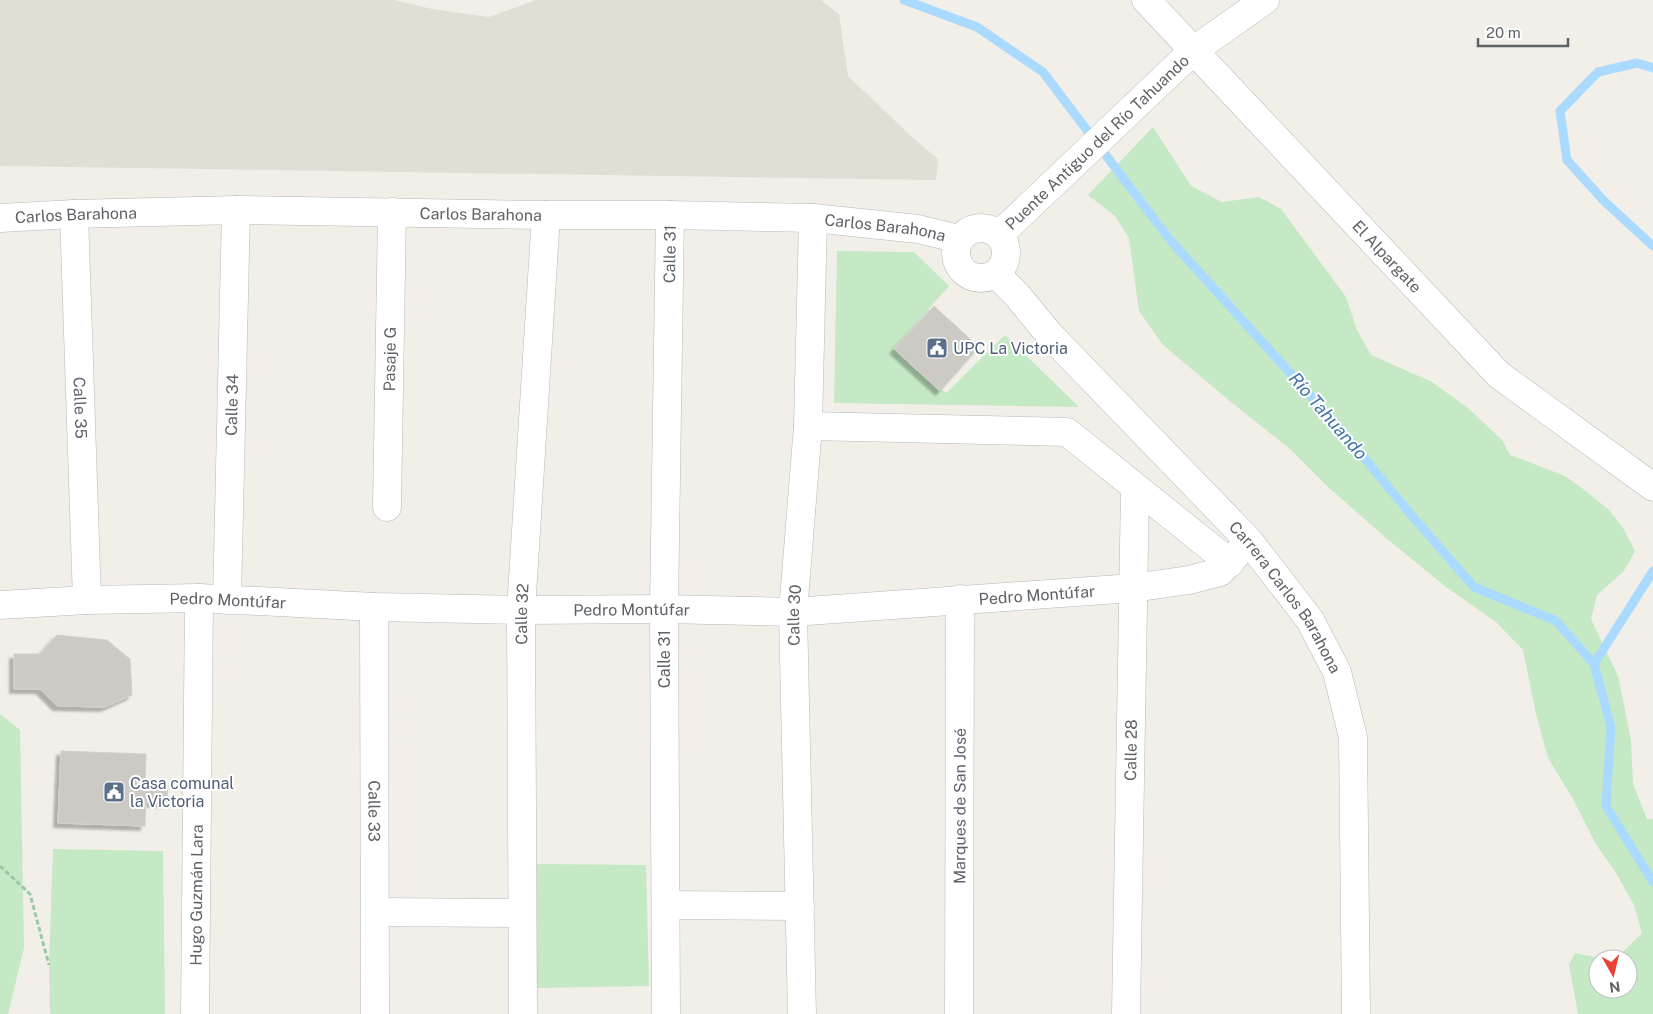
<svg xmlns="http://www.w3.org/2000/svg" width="1653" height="1014" font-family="'Public Sans',sans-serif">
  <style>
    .education { fill: #e1ded6 }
    .green { fill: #c5e8c5; fill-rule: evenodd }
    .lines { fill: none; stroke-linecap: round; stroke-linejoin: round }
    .stream { stroke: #aadaff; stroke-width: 9 }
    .building { fill: #cccac5; stroke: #d6d1c6; filter: url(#shadow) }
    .minor-casing { stroke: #b5b8bc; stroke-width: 29 }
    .tertiary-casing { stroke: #b5b8bc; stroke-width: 29 }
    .path { stroke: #9cc7a9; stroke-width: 3; stroke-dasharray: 5 2.5; stroke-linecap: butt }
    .minor { stroke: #fff; stroke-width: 28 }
    .tertiary { stroke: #fff; stroke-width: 28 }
    .labels { text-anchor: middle; stroke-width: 4; stroke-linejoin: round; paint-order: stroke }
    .street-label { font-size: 16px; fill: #5f6368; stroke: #fff }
    .service-label { font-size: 16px; fill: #4e5e75; stroke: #fff; text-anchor: start }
    .water-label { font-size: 18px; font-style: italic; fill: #4174aa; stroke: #fff }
  </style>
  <defs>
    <filter id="shadow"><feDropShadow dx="-4.5" dy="4.5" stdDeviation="1" flood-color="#0004"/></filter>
  </defs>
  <rect width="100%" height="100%" fill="#f1efe8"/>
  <!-- education -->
  <polygon class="education" points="0,0 394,0 432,9 489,17 536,0 821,0 839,14 848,76 912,137 938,159 936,180 0,166"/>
  <!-- green -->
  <g class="green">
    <path d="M1153,127L1191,186L1222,202L1259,197L1281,209L1346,297L1357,330L1371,355L1432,382L1468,408L1502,440L1510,455L1565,476L1582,488L1609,510L1623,528L1635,551L1624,571L1597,595L1591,619L1618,676L1631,740L1633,784L1647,819H1653V1014H1578L1569,965L1575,953L1595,957L1622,953L1642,933L1634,905L1615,871L1597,846L1573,799L1548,758L1536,714L1523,650L1496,622L1446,587L1386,538L1328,487L1290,449L1231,402L1163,345L1139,311L1129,238L1115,216L1088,195ZM1598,959H1628V989H1598Z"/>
    <polygon points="837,251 914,252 949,286 894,348 946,393 1005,335 1079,407 834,403"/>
    <polygon points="0,714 20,730 24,948 8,1014 0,1014"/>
    <polygon points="53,849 163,851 165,1014 50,1014 49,965"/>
    <polygon points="535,864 646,865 649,986 534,988"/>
  </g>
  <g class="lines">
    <!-- stream -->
    <g class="stream">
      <polyline points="904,0 977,27 1043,72 1170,240 1337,425 1413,517 1474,587 1556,621 1594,664 1611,727 1606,806 1653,882"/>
      <polyline points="1653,68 1637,63 1598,72 1560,111 1567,160 1604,201 1653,246"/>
      <polyline points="1594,664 1653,571"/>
    </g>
  </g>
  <!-- building -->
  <g class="building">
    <polygon points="934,306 979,347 940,391 894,349"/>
    <polygon points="57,635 107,640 130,659 132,695 105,707 57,706 40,689 14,689 14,654 40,654"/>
    <polygon points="61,751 146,754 145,782 168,783 167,803 146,802 145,826 58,823"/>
  </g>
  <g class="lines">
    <!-- minor casing -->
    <g class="minor-casing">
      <g id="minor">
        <path id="s1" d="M1146,0L1499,375L1653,487"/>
        <path id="s2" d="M74,214L87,600"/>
        <path id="s3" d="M0,218L74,214L236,210L546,215H670L813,218L918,229L959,239"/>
        <polyline points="808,426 1067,432 1230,563"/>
        <path id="s4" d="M387,507L392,212"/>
        <path id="s5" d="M227,600L236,210"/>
        <path id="s6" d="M0,605L87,600L199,598L374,607L521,610L664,609L793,612L1133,588L1189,580L1220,572L1249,541"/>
        <path id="s7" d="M374,607L375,1014"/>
        <polyline points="666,905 800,906"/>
        <polyline points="375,912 522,913"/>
        <path id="s8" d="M195,1014L199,598"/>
        <path id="s9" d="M523,1014L521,610L546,215"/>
        <path id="s10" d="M666,1014L664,609L670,215"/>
        <path id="s11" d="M802,1014L793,612L808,426L813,218"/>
        <path id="s12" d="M959,1014L960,599"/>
        <path id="s13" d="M1126,1014L1135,488"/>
      </g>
    </g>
    <!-- tertiary casing -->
    <g class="tertiary-casing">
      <g id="tertiary">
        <circle cx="981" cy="253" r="25"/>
        <path id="s14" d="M999,235L1194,50L1265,0"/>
        <path id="s15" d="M996,274L1017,295L1048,333L1249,541L1310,620L1337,672L1353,737L1356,1014"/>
      </g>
    </g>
    <!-- path -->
    <polyline class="path" points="0,866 30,894 49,965"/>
    <!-- minor -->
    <use href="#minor" class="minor"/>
    <!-- tertiary -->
    <use href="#tertiary" class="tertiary"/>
  </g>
  <!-- icons -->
  <defs>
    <g id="civic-square" transform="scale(1.125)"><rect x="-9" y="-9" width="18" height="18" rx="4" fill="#5c6f8a" stroke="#fff"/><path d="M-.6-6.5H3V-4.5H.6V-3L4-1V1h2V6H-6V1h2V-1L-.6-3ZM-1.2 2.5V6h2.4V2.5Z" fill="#fff"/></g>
  </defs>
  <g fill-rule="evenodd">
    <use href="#civic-square" x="937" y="348"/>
    <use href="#civic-square" x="114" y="792"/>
  </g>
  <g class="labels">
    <!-- street labels -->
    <g class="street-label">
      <text dy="6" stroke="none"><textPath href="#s14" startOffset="135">Puente Antiguo del Río Tahuando</textPath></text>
      <text dy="6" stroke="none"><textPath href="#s3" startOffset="481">Carlos Barahona</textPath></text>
      <text dy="6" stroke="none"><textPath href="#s3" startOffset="76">Carlos Barahona</textPath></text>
      <text dy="6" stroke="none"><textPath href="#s3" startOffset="886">Carlos Barahona</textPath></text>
      <text dy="6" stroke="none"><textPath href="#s10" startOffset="760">Calle 31</textPath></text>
      <text dy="6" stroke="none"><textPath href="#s1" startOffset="352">El Alpargate</textPath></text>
      <text dy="6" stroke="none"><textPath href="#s4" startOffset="148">Pasaje G</textPath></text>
      <text dy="6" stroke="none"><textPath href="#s5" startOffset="195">Calle 34</textPath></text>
      <text dy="6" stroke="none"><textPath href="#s2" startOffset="194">Calle 35</textPath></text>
      <text dy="6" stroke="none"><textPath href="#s6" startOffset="1038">Pedro Montúfar</textPath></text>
      <text dy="6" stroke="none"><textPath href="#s15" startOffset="435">Carrera Carlos Barahona</textPath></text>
      <text dy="6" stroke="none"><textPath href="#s6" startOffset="228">Pedro Montúfar</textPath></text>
      <text dy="6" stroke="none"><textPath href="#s6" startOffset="632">Pedro Montúfar</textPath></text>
      <text dy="6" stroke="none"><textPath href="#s9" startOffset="400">Calle 32</textPath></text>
      <text dy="6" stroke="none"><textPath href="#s11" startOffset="399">Calle 30</textPath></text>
      <text transform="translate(664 659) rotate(-90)" y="6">Calle 31</text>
      <text dy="6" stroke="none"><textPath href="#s13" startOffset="264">Calle 28</textPath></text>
      <text dy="6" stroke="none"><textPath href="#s12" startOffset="208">Marques de San José</textPath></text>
      <text dy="6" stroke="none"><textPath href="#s7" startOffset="204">Calle 33</textPath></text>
      <text dy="6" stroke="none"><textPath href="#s8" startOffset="119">Hugo Guzmán Lara</textPath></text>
    </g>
    <!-- service labels -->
    <g class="service-label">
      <text x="953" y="354">UPC La Victoria</text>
      <text x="130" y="789">Casa comunal<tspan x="130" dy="18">la Victoria</tspan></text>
    </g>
    <!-- water labels -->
    <g class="water-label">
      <text transform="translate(1328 416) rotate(49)" y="6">Río Tahuando</text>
    </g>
  </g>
  <!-- north arrow -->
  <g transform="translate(1613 974) rotate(172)"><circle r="24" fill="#ffffff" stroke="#bfc1c3"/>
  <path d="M0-4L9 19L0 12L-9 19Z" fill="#ea4335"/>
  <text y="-8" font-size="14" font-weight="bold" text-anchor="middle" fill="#5f6368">N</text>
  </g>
  <!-- scale -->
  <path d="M1478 38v8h90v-8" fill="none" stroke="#5f6368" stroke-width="2.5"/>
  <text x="1486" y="38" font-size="15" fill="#5f6368" stroke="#ffffff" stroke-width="4" paint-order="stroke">20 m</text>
</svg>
